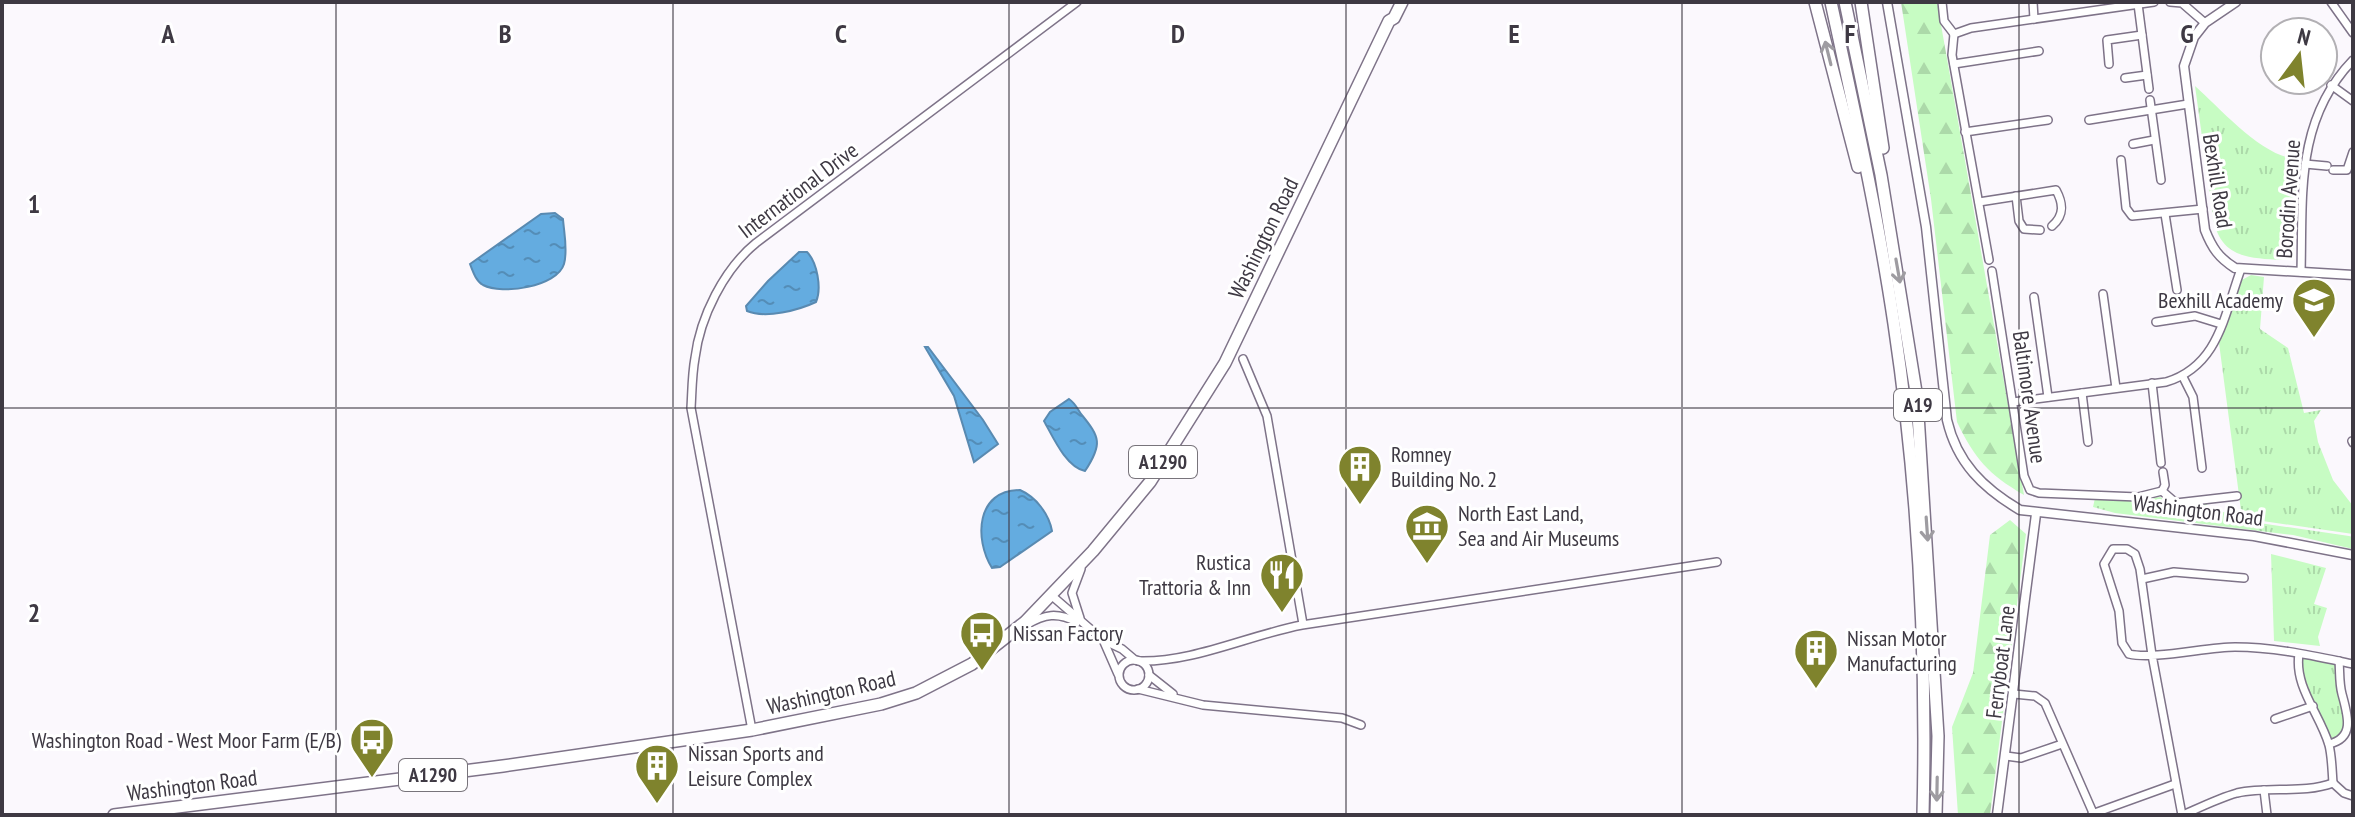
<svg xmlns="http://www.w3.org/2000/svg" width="2355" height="817" font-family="'PT Sans Narrow',sans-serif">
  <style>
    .grass { fill: url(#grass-tufts) }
    .forest { fill: url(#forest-firs) }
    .water { fill: url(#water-ripples); stroke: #598ab1; stroke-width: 2 }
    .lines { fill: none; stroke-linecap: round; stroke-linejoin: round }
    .minor-casing { stroke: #7e7388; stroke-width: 10 }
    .tertiary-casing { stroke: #7e7388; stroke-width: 11 }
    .primary-casing { stroke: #7e7388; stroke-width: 14 }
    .trunk-casing { stroke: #7e7388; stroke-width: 14 }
    .minor { stroke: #fff; stroke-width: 7 }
    .tertiary { stroke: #fff; stroke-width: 8 }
    .primary { stroke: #fff; stroke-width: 11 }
    .trunk { stroke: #fff; stroke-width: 11 }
    .oneway { stroke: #9e9ca1 }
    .grid { fill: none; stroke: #3e3943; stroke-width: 2; stroke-opacity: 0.55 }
    .labels { text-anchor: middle; stroke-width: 6; stroke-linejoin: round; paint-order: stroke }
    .shield { fill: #fff; stroke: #78747b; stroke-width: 2 }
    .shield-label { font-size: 20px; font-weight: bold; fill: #3e3943 }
    .street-label { font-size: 22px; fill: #3e3943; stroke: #fff }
    .poi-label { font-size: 22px; fill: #3e3943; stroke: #fff; text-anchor: start }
    .grid-label { font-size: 26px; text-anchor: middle; font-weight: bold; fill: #3e3943; stroke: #fff; stroke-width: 6; stroke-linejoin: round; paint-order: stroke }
  </style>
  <defs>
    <pattern id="grass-tufts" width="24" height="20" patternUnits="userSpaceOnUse" patternTransform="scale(2)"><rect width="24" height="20" fill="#c7fcc3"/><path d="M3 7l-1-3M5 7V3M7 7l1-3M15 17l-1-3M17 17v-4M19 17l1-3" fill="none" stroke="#acd9a9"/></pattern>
    <pattern id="forest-firs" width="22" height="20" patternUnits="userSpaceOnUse" patternTransform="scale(2)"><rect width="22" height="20" fill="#c7fcc3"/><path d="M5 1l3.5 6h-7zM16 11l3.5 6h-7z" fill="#acd9a9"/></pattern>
    <pattern id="water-ripples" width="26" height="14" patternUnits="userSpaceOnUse" patternTransform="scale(2)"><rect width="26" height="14" fill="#64ace0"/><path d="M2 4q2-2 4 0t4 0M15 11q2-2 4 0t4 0" fill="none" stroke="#548db7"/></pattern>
  </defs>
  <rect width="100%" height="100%" fill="#fbf8fd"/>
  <!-- grass -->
  <g class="grass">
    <path d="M2195,86C2221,109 2262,157 2297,159L2294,250L2282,260C2248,258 2220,258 2213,217Z"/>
    <polygon points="2251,275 2264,277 2260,329 2288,348 2304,413 2321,410 2314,421 2318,442 2333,480 2353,506 2353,534 2242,518 2219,343 2240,281"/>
    <polygon points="2160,497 2176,506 2207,503 2208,513 2237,511 2239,520 2349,536 2353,537 2353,549 2293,535 2115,513 2093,507 2095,498 2133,500"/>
    <polygon points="2271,554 2326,568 2314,604 2327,608 2318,637 2320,646 2274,641"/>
    <polygon points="2299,654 2339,661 2351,725 2347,736 2329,744 2300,681"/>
  </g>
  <!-- forest -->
  <g class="forest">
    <path d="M1901,2H1937L2024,495C1988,474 1975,459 1957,422L1931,199Z"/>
    <polygon points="2010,520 2026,534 1990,815 1958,815 1952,727 1973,673 1990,535"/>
  </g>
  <!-- water -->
  <g class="water">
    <path d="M555,213L563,219C564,233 568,250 564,264C557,287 502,295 483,285C476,281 473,272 470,264L541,214Z"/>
    <path d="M799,252H807C817,262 822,288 816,302C799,310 766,319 747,311L746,306L768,281Z"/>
    <polygon points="925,347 928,347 983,420 998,444 974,462 954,396"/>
    <path d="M1069,399C1075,403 1077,408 1081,414C1100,437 1103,444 1085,471C1066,467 1053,437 1044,421L1050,412Z"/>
    <path d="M1020,490C1036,497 1049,514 1052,531L1000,567L992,568C974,539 976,490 1020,490Z"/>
  </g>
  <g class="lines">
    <!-- minor casing -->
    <g class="minor-casing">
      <g id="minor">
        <polyline points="1942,2 1944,21 1954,34"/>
        <polyline points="2033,2 2034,19"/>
        <polyline points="2170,2 2182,3 2205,23"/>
        <polyline points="2331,2 2353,33"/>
        <polyline points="2138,4 2149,89"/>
        <polyline points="1954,34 1952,55 1989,260"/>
        <polyline points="1954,34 1971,28 2154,2"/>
        <polyline points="1954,64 2039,51"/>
        <polyline points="2109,64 2107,40 2142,35"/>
        <polyline points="2125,78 2147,75"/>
        <polyline points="2331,85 2353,101"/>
        <polyline points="2150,100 2161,180"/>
        <polyline points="2089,120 2188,104"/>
        <polyline points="1965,132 2048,120"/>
        <polyline points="2133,144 2154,140"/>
        <polyline points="2121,160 2126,208 2132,216 2203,209"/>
        <polyline points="2305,164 2327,166"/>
        <polyline points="2333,170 2347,170 2353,152"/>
        <polyline points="2016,196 2019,221 2024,229 2040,230"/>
        <path d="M1979,202L2056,190C2063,203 2065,215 2052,226"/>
        <polyline points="2165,214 2177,290"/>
        <polyline points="1992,271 2024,476 2030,490 2039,493 2138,497 2162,491"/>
        <path d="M2301,272C2303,195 2295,120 2353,60"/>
        <polyline points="2103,294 2116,388"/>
        <polyline points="2034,297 2048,397"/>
        <polyline points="2156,322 2195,316 2221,324"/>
        <polyline points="1243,359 1267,416 1303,624"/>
        <polyline points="2183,377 2193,397 2202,468"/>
        <polyline points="2152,383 2161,463"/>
        <polyline points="2082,393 2088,442"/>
        <path d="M2013,402L2166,382C2219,366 2224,315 2241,269"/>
        <polyline points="2352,441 2353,443"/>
        <polyline points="2162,491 2176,503 2237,496"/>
        <polyline points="2162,491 2165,485 2163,472"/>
        <polyline points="2142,579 2174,572 2244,578"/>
        <polyline points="1051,595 1103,640 1122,649 1135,660"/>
        <polyline points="1080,618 1072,593 1081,569"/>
        <path d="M1026,625C1045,614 1057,612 1077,622"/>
        <polyline points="1104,642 1118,674"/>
        <path d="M2299,654C2294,687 2320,714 2329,745C2332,757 2332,771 2333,783"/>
        <circle cx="1134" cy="675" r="15"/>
        <path d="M1138,661C1192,663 1249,635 1302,625L1717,562"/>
        <polyline points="1149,675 1173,694"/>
        <polyline points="1138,689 1203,705 1342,718 1361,725"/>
        <polyline points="2014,694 2035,696 2045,703 2094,815"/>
        <polyline points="2275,719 2313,706"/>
        <path d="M752,730L691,408C692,392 692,374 695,358C700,317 724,269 756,243L1077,2"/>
        <path d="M2329,744C2355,738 2348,716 2342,694C2339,683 2340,672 2339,661"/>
        <polyline points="2006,756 2021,758 2062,744"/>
        <polyline points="2333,783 2344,793 2353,796"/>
        <polyline points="2264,790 2267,815"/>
        <polyline points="2092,814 2175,784"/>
        <path d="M2182,815L2152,655L2140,569L2135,554L2127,549H2113L2104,564L2119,611L2122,643L2129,654C2153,660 2207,647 2235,647C2275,647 2314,656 2353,664"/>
        <path d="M2183,815C2201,807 2219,798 2237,793C2269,786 2303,794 2333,783"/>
      </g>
    </g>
    <!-- tertiary casing -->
    <g class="tertiary-casing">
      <g id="tertiary">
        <path d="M1887,2L1926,227L1947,420C1957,463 1983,488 2020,510L2254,536L2353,555"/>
        <path d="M2236,2L2205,23L2194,37L2184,66L2205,230C2212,248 2219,258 2235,268L2353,275"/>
        <polyline points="1997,815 2036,514"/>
      </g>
    </g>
    <!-- primary casing -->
    <g class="primary-casing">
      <polyline id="primary" points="114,815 503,766 752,730 881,704 916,693 972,664 1025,622 1093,551 1150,482 1225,363 1389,21 1394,18 1402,2"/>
    </g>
    <!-- trunk casing -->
    <g class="trunk-casing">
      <g id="trunk">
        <polyline points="1815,2 1858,167"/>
        <path d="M1831,2C1854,109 1878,216 1894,324C1918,485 1927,652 1923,815"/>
        <polyline points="1845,2 1881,175 1917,398 1938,736 1936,815"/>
        <polyline points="1861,2 1883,148"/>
      </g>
    </g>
    <!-- minor -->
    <use href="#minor" class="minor"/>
    <!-- tertiary -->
    <use href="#tertiary" class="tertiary"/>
    <!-- primary -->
    <use href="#primary" class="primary"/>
    <!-- trunk -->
    <use href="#trunk" class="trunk"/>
  </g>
  <!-- one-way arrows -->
  <defs><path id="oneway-shaft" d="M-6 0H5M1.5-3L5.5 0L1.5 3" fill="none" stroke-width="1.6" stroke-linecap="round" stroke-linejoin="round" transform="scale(2)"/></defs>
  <g class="oneway">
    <use href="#oneway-shaft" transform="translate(1828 53) rotate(-104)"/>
    <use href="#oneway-shaft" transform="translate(1898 271) rotate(80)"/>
    <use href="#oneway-shaft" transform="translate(1927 529) rotate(86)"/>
    <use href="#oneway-shaft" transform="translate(1937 789) rotate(91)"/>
  </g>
  <!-- grid -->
  <path class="grid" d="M336,2V815M673,2V815M1009,2V815M1346,2V815M1682,2V815M2019,2V815M2,408H2353"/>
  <!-- icons -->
  <defs>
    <g id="school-pin" transform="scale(2.3)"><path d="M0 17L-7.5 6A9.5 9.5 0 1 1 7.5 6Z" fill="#7f832d" stroke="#fff"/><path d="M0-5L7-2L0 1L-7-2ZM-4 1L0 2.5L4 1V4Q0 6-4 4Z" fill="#fff"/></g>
    <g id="building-pin" transform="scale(2.3)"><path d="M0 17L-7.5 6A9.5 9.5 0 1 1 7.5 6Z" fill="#7f832d" stroke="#fff"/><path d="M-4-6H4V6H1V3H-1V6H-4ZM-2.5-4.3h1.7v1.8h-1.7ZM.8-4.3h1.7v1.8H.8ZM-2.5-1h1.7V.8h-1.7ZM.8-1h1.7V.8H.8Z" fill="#fff"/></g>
    <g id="museum-pin" transform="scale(2.3)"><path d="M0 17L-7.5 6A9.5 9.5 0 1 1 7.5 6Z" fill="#7f832d" stroke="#fff"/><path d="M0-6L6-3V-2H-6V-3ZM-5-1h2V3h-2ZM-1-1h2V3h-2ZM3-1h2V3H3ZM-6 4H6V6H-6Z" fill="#fff"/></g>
    <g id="restaurant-pin" transform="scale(2.3)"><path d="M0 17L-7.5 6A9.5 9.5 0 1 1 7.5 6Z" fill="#7f832d" stroke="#fff"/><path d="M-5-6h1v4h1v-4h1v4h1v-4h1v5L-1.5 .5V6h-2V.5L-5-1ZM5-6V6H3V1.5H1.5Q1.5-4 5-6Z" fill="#fff"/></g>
    <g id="bus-pin" transform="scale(2.3)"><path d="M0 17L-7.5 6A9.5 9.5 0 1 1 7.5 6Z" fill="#7f832d" stroke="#fff"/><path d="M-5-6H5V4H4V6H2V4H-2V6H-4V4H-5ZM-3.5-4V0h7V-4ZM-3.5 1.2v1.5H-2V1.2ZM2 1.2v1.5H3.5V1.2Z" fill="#fff"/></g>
  </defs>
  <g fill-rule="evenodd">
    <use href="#school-pin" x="2314" y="300"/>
    <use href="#building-pin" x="1360" y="467"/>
    <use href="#museum-pin" x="1427" y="526"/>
    <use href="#restaurant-pin" x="1282" y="575"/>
    <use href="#bus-pin" x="982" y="633"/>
    <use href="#building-pin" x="1816" y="651"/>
    <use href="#bus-pin" x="372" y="740"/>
    <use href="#building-pin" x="657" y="766"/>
  </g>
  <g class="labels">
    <!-- shield labels -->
    <g class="shield">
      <rect x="1894" y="389" width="48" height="32" rx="6"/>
      <rect x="1129" y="446" width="68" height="32" rx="6"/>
      <rect x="399" y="759" width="68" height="32" rx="6"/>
    </g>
    <g class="shield-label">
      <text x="1918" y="412">A19</text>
      <text x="1163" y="469">A1290</text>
      <text x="433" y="782">A1290</text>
    </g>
    <!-- street labels -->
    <g class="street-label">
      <text transform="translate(2218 181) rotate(81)" y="8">Bexhill Road</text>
      <text transform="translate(798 190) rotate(-37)" y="8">International Drive</text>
      <text transform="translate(2288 199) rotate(-86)" y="8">Borodin Avenue</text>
      <text transform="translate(1263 238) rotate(-64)" y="8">Washington Road</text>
      <text transform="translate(2030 397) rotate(82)" y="8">Baltimore Avenue</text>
      <text transform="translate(2198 510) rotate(7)" y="8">Washington Road</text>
      <text transform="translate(2000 662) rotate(-83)" y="8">Ferryboat Lane</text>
      <text transform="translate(831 692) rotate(-13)" y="8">Washington Road</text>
      <text transform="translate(192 785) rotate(-7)" y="8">Washington Road</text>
    </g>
    <!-- poi labels -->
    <g class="poi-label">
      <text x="2283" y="308" text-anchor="end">Bexhill Academy</text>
      <text x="1391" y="462">Romney<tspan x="1391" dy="25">Building No. 2</tspan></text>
      <text x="1458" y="521">North East Land,<tspan x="1458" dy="25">Sea and Air Museums</tspan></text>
      <text x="1251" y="570" text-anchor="end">Rustica<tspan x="1251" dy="25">Trattoria &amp; Inn</tspan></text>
      <text x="1013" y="641">Nissan Factory</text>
      <text x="1847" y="646">Nissan Motor<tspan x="1847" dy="25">Manufacturing</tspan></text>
      <text x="341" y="748" text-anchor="end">Washington Road - West Moor Farm (E/B)</text>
      <text x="688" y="761">Nissan Sports and<tspan x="688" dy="25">Leisure Complex</tspan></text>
    </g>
  </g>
  <g class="grid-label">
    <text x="168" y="43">A</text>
    <text x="505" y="43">B</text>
    <text x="841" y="43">C</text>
    <text x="1178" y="43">D</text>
    <text x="1514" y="43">E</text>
    <text x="1850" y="43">F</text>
    <text x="2187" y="43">G</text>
    <text x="34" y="213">1</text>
    <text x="34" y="622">2</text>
  </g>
  <!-- border -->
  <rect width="2355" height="817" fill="none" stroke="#3e3943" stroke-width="8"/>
  <!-- north arrow -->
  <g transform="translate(2299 56) rotate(15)"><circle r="38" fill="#ffffff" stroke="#b2b0b4" stroke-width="2"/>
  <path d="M0-6L14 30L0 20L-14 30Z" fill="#7f832d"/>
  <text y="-12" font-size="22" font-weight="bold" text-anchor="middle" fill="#3e3943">N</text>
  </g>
</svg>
